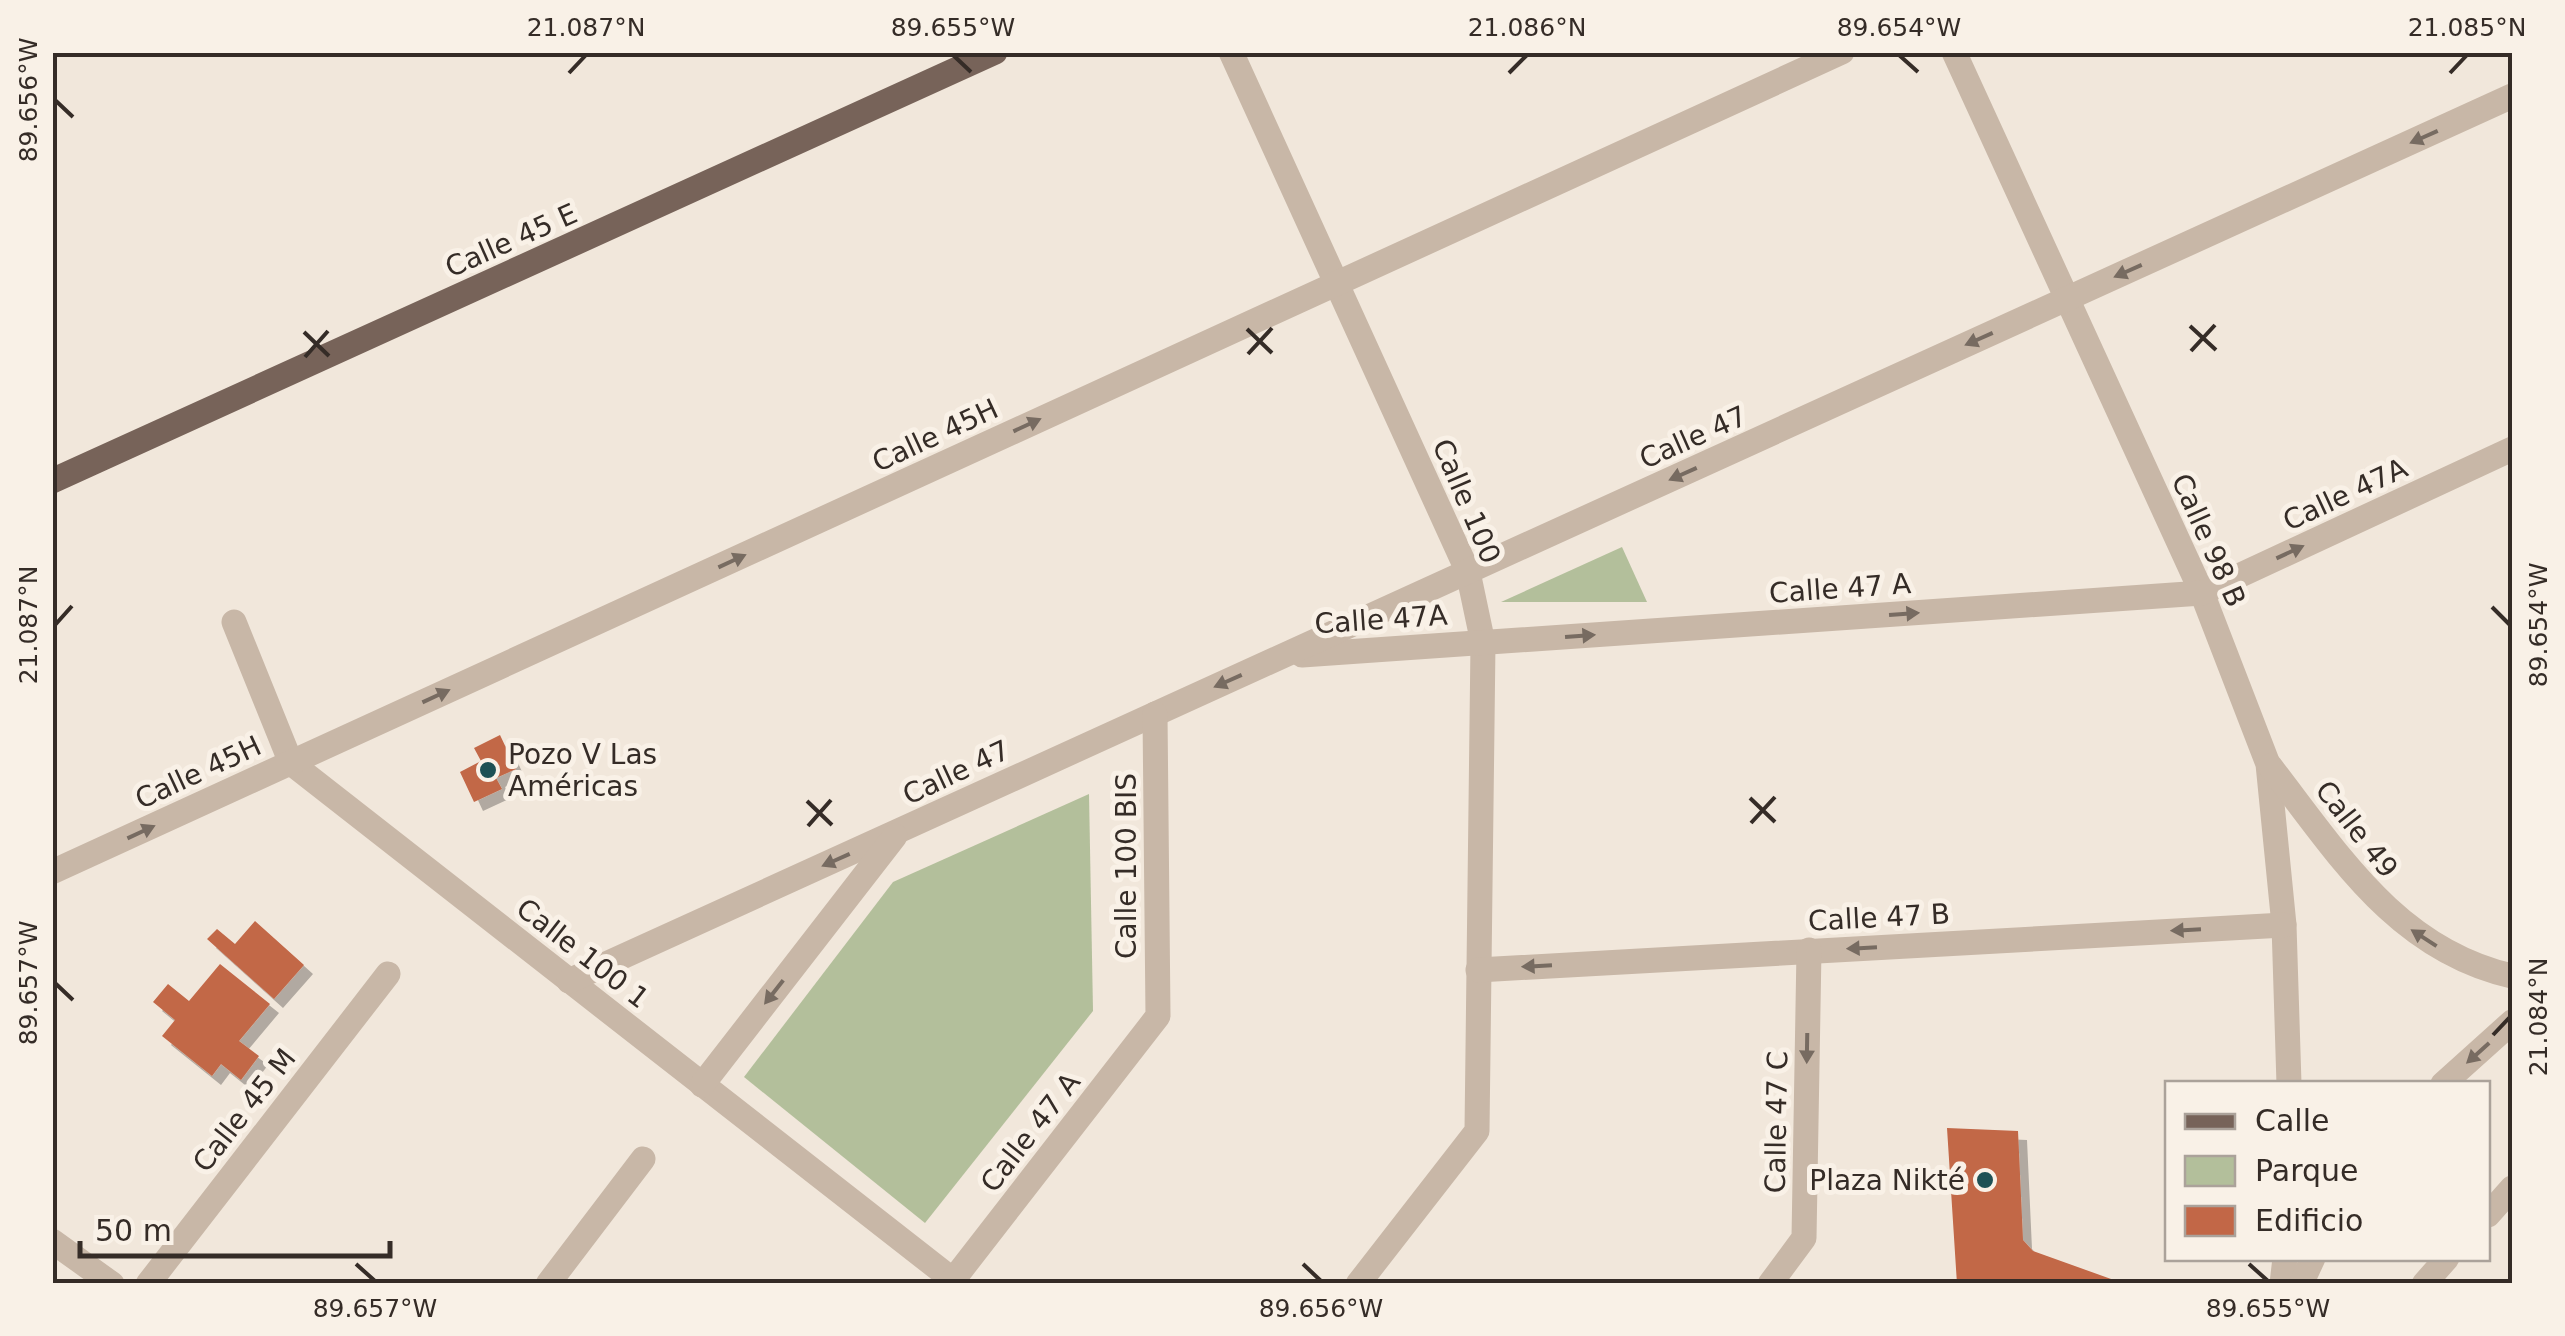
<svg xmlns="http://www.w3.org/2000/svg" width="2565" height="1336" font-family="'DejaVu Sans',sans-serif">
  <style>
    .green { fill: #b3bf9b }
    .building { fill: #c26747; filter: url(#shadow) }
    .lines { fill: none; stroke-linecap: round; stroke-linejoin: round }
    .minor { stroke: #c8b7a7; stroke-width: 25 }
    .major { stroke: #776359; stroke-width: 25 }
    .oneway { fill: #776b61 }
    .ticks { fill: none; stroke: #352c27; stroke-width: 4 }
    .poi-dot { fill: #1e5155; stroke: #f9f1e7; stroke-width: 4 }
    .labels { text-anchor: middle; stroke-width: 10; stroke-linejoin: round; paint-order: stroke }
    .street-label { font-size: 28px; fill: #352c27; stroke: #f9f1e7 }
    .poi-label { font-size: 28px; fill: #352c27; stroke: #f9f1e7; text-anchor: start }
    .neatline { fill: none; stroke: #352c27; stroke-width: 4 }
    .ticks-label { font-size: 25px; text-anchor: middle; fill: #352c27 }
  </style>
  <defs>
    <filter id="shadow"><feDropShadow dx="9" dy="9" stdDeviation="0" flood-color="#0004"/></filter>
  </defs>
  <rect width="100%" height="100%" fill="#f1e7db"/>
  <!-- green -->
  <g class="green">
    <polygon points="1622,547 1647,602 1501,602"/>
    <polygon points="1089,794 1093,1011 925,1223 744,1077 893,882"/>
  </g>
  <!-- building -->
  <g class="building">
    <polygon points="500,735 516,769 496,778 502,789 474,802 460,772 481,761 474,748"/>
    <polygon points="255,921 304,965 274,999 207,939 217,929 235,944"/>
    <polygon points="220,964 270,1004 239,1041 259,1056 241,1080 221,1064 212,1076 162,1036 175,1020 153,1002 168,984 189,1001"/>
    <polygon points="1947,1128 2018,1131 2023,1240 2033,1251 2125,1284 1957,1284"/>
  </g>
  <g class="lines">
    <!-- minor -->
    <g class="minor">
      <polyline points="1231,52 1468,572 1483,643 1477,1131 1358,1284"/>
      <polyline points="1954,52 2202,593 2268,764 2284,925 2289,1084"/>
      <polyline points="234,622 291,763 958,1284"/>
      <polyline points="1302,655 2202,593 2512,449"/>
      <path d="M2270,766C2338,854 2397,950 2512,976"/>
      <polyline points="52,872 1842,52"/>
      <polyline points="1478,970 2284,925"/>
      <polyline points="569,981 2512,96"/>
      <polyline points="2443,1084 2512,1022"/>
      <polyline points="702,1085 895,836"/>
      <polyline points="2488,1215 2512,1188"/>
      <polyline points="52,1241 112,1284"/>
      <polyline points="148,1284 388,974"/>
      <polyline points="548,1284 643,1159"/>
      <polyline points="950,1284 1158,1016 1155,714"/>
      <polyline points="1770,1284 1804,1238 1809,950"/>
      <polyline points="2282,1284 2285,1258"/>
      <polyline points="2301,1284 2313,1258"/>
      <polyline points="2424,1284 2447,1258"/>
    </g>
    <!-- major -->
    <polyline class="major" points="52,481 995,52"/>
  </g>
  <!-- one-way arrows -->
  <defs><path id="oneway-solid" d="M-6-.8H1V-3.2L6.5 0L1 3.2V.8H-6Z" transform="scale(2.5)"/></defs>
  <g class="oneway">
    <use href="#oneway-solid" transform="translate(2424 137) rotate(156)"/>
    <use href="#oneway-solid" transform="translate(2128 271) rotate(156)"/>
    <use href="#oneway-solid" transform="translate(1979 339) rotate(156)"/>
    <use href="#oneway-solid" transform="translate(1027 425) rotate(-25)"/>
    <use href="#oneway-solid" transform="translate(1683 474) rotate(156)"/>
    <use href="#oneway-solid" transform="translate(2290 552) rotate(-25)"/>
    <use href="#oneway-solid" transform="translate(732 561) rotate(-25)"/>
    <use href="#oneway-solid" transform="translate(1904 614) rotate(-4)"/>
    <use href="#oneway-solid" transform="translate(1580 636) rotate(-4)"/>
    <use href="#oneway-solid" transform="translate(1228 681) rotate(156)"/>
    <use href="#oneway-solid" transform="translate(436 696) rotate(-25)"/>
    <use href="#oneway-solid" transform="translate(141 832) rotate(-25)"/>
    <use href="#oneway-solid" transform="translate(836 860) rotate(156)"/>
    <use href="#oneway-solid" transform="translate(2186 930) rotate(177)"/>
    <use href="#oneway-solid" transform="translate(2424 938) rotate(-147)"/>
    <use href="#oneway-solid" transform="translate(1862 948) rotate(177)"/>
    <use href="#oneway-solid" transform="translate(1537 966) rotate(177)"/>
    <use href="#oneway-solid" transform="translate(774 992) rotate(128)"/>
    <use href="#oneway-solid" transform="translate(1807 1048) rotate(91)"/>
    <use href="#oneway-solid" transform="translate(2478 1053) rotate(138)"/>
  </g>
  <!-- ticks -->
  <path class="ticks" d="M953,55L971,72M1899,55L1918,72M569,73L586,55M1509,73L1527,55M2450,73L2467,55M55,100L73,117M2190,326L2216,350M1247,329L1272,353M304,332L329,356M2191,351L2215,325M1248,354L1272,328M305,357L328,331M2492,607L2510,625M55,625L72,606M1750,798L1775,822M807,801L832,825M1751,823L1775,797M808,826L831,800M55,983L73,1000M2493,1035L2510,1017M356,1264L375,1281M1303,1264L1321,1281M2249,1264L2268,1281"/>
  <!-- markers -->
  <g class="poi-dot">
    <circle cx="488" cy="770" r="10"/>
    <circle cx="1985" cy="1180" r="10"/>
  </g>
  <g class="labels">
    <!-- street labels -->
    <g class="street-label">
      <text transform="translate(511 240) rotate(-24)" y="10">Calle 45 E</text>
      <text transform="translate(935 435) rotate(-25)" y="10">Calle 45H</text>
      <text transform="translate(1693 437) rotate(-24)" y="10">Calle 47</text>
      <text transform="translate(2345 494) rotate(-25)" y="10">Calle 47A</text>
      <text transform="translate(1467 501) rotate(67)" y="10">Calle 100</text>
      <text transform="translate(2209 540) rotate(66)" y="10">Calle 98 B</text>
      <text transform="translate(1840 588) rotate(-4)" y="10">Calle 47 A</text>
      <text transform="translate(1381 619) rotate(-4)" y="10">Calle 47A</text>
      <text transform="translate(198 772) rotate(-25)" y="10">Calle 45H</text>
      <text transform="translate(956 772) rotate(-25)" y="10">Calle 47</text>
      <text transform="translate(2357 829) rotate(52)" y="10">Calle 49</text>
      <text transform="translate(1126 866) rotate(-90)" y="10">Calle 100 BIS</text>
      <text transform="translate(1879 917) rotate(-3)" y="10">Calle 47 B</text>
      <text transform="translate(583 953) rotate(38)" y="10">Calle 100 1</text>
      <text transform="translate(244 1110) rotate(-52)" y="10">Calle 45 M</text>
      <text transform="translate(1776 1122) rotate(-89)" y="10">Calle 47 C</text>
      <text transform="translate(1030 1132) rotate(-52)" y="10">Calle 47 A</text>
    </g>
    <!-- poi labels -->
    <g class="poi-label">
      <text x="508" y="764">Pozo V Las<tspan x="508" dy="32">Américas</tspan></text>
      <text x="1965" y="1190" text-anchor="end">Plaza Nikté</text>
    </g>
  </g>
  <!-- border -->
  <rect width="2565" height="1336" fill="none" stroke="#f9f1e7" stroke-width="110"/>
  <!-- legend -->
  <rect x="2165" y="1081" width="325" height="180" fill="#f9f1e7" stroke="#aba29a" stroke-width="2.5"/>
  <rect x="2185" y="1114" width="50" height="15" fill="#776359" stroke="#aba29a" stroke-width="2.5"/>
  <text x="2255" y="1131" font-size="30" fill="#352c27">Calle</text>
  <rect x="2185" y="1156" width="50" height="30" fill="#b3bf9b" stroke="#aba29a" stroke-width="2.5"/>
  <text x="2255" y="1181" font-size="30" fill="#352c27">Parque</text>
  <rect x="2185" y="1206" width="50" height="30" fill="#c26747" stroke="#aba29a" stroke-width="2.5"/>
  <text x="2255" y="1231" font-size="30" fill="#352c27">Edificio</text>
  <!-- scale -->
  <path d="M80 1241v15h310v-15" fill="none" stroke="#352c27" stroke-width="5"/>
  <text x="95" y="1241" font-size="30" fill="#352c27" stroke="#f9f1e7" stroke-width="8" paint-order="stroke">50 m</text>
  <rect x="55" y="55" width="2455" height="1226" class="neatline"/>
  <g class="ticks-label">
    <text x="586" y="36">21.087°N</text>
    <text x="953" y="36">89.655°W</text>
    <text x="1527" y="36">21.086°N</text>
    <text x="1899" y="36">89.654°W</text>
    <text x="2467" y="36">21.085°N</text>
    <text transform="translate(28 100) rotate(-90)" y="9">89.656°W</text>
    <text transform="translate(2538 625) rotate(-90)" y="9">89.654°W</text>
    <text transform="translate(28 625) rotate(-90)" y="9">21.087°N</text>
    <text transform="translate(28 983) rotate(-90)" y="9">89.657°W</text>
    <text transform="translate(2538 1017) rotate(-90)" y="9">21.084°N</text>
    <text x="375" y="1317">89.657°W</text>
    <text x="1321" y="1317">89.656°W</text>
    <text x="2268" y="1317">89.655°W</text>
  </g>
</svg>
